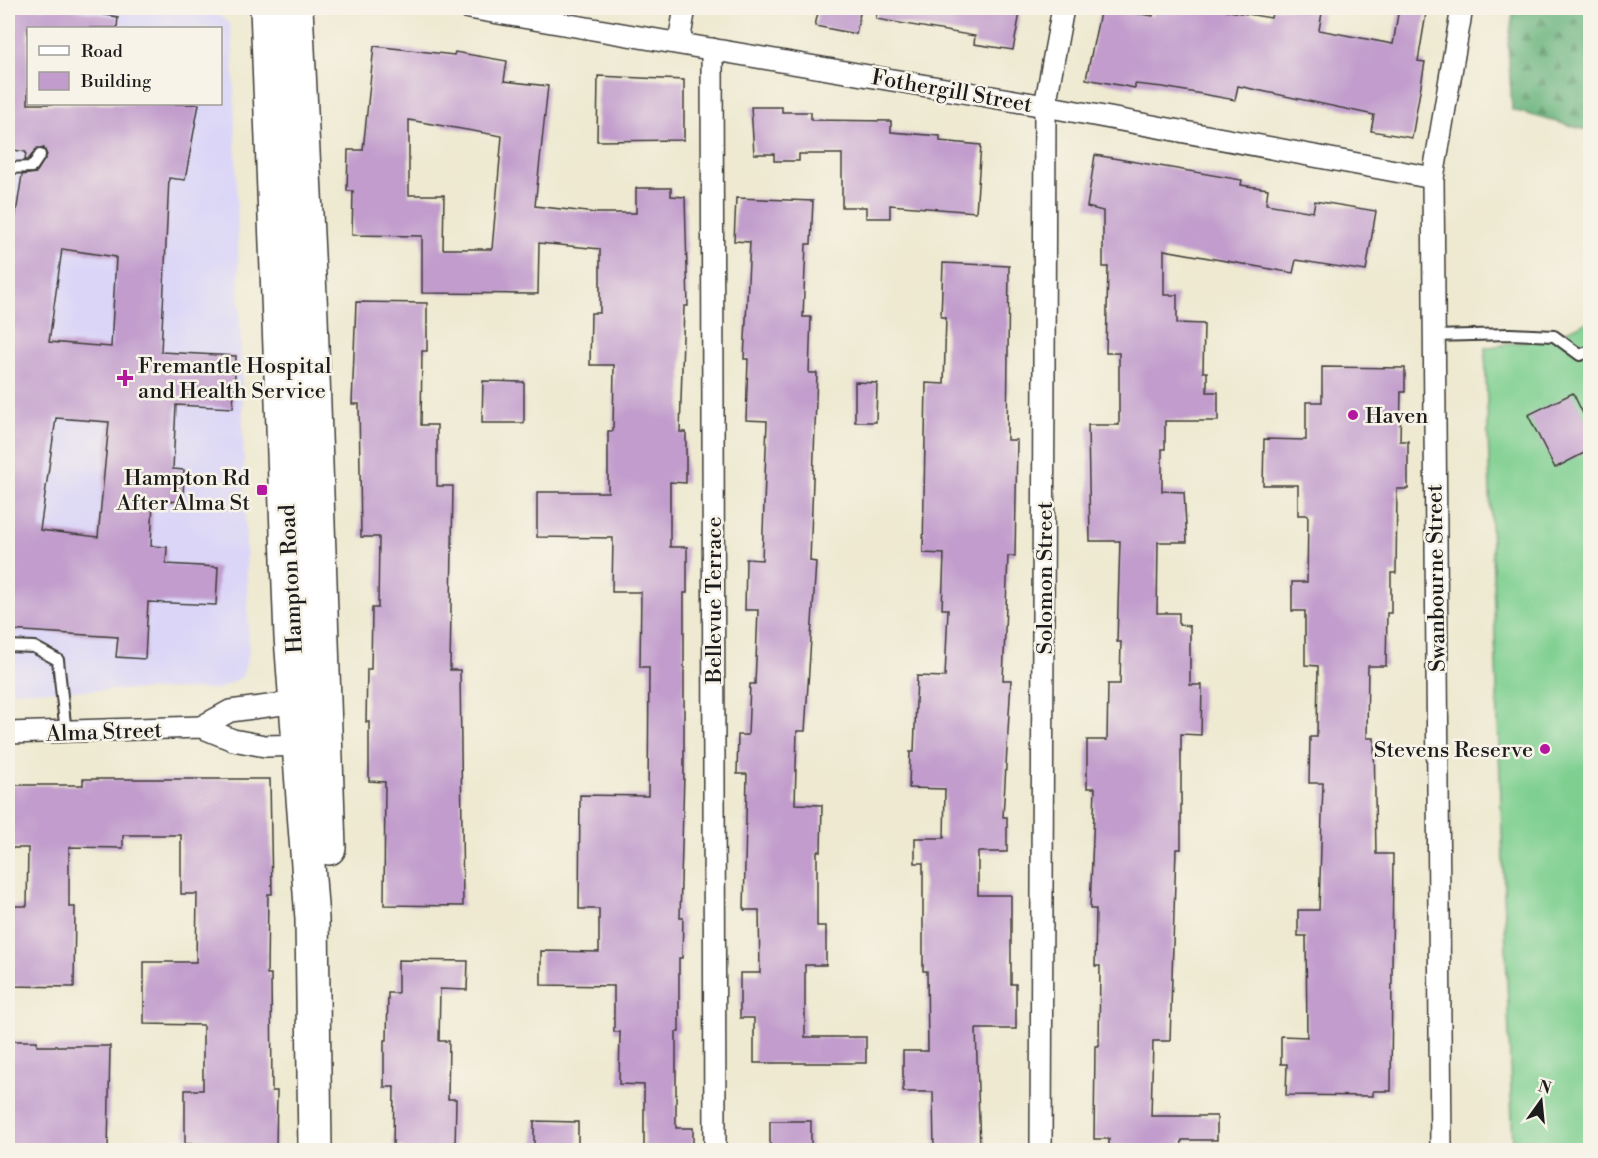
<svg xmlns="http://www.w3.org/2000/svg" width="1598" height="1158" font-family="'Libre Bodoni',serif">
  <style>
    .built { fill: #dbd6f7; fill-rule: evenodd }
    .forest { fill: url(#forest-firs); stroke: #41674b; stroke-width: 1.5 }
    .garden { fill: #7ecf90; stroke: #4d7656; stroke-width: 1.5 }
    .building { fill: #c19ccc; fill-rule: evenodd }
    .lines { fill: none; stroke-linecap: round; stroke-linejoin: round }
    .service-casing { stroke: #3c3b37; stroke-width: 14 }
    .minor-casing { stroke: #3c3b37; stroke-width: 24 }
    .primary-casing { stroke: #3c3b37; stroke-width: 36 }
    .service { stroke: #fff; stroke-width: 10 }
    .minor { stroke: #fff; stroke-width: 21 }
    .primary { stroke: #fff; stroke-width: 33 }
    .poi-dot { fill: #b5179e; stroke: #f7f3e8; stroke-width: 2 }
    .labels { text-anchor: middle; stroke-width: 5; stroke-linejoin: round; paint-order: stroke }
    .street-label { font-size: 22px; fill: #1c1c1c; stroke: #f7f3e8 }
    .poi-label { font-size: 22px; fill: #1c1c1c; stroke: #f7f3e8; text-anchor: start }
  </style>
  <defs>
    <pattern id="forest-firs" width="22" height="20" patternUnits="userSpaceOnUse" patternTransform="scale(1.5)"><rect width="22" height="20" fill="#66b27a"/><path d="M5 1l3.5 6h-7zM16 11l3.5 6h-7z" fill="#539063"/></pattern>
  </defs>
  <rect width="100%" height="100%" fill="#f7f3e8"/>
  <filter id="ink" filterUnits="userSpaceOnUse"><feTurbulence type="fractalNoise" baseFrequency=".0167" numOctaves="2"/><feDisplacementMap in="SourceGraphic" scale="12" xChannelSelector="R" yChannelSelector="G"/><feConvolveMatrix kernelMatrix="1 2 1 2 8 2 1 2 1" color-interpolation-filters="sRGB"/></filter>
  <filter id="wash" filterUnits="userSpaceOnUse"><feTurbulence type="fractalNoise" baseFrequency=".008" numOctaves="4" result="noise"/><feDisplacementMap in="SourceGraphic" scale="24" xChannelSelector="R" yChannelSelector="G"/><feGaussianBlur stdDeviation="1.35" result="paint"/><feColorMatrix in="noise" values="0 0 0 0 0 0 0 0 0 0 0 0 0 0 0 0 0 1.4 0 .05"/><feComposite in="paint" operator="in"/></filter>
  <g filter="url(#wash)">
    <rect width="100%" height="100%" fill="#eee9d0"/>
    <!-- built -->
    <path class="built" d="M8,8H209L230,24L233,47L249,653L242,677L218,689L8,691ZM28,28H220V104H28Z"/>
    <!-- forest -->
    <polygon class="forest" points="1514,8 1590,8 1590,131 1512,110 1508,45"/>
    <!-- garden -->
    <polygon class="garden" points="1590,321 1590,1150 1513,1150 1485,348 1554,336"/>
    <g id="blocks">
      <!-- building -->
      <g class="building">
        <path d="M8,8H63L118,17L117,28H28V104H199L185,180L169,178L161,352L236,356L233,408L176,405L173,469L184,470L183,502L153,500L151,546L167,547L166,564L218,567L216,605L148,602L145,659L116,657L118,637L8,630V265L22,175L36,173L47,155L44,148H37L28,160H25L26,152L8,149ZM62,249L116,257L111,347L49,342ZM56,418L109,422L98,537L40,530Z"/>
        <polygon points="819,8 861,8 856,34 815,26"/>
        <polygon points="877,8 1021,8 1013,50 974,44 975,36 876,19"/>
        <polygon points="1101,8 1153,16 1154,8 1211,8 1271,18 1273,8 1294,8 1322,13 1319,30 1393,44 1399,8 1427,8 1418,61 1425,62 1412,138 1371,131 1374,115 1238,86 1235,100 1163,87 1135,84 1135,88 1086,79"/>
        <path d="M374,46L454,55L455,52L507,61L504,81L548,86L535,206L596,213H636V188H671V196L685,197L688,306H684L680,432H686V483L670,482V547H687V593H684V773L680,918H683L682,958H679V1032H676V1128H693V1150H644V1085L619,1084L620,1032H614V986L541,985V951L599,952V909H579L580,795L648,796L649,667H640L641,592H612L613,538L537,537V492H608V431H613L614,365H590L591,313H600V249L539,243L538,294L422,293V236L352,235L353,191H347L348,150H363ZM409,120L502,136L492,249H443L444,195H409Z"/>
        <polygon points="598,76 684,80 684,140 597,141"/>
        <polygon points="751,107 782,107 782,112 811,112 811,120 891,121 891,132 940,136 940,141 981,145 976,212 890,205 890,218 866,218 866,207 842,207 842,154 799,154 799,161 774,161 774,154 754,154"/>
        <polygon points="1095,155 1242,180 1241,185 1268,189 1266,204 1313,212 1315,201 1376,211 1366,271 1296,260 1293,273 1164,250 1164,295 1177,295 1177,323 1204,324 1203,372 1207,372 1207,392 1218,392 1218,421 1165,421 1165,449 1162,449 1162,491 1184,492 1187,542 1158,542 1157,613 1179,613 1179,625 1190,626 1190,685 1202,685 1201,735 1181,734 1181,849 1176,849 1170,1041 1153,1041 1151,1116 1217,1116 1217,1140 1182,1140 1181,1150 1109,1150 1109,1139 1094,1139 1095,1046 1099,1046 1100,966 1095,966 1096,909 1090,909 1095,788 1087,788 1087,740 1107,740 1108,684 1120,684 1121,642 1117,642 1120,541 1090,541 1088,425 1119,425 1119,353 1106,353 1108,267 1103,267 1103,211 1087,207"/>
        <polygon points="736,198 813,201 811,244 806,244 803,317 811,317 809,373 817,373 810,561 816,562 805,731 797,731 795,804 822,805 821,851 817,851 817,926 826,926 826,965 805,965 805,1037 866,1037 866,1063 754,1063 754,1018 740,1018 740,973 760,973 759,910 744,910 747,774 737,774 738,735 748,735 750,684 755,684 758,610 745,610 746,559 762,560 767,421 746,420 748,359 744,359 750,242 734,241"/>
        <polygon points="943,263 1009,266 1007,440 1017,440 1015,556 1008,556 1003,680 1011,680 1003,817 1007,817 1007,852 978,852 978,895 1011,895 1011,984 1016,984 1016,1029 976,1029 980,1150 934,1150 933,1092 903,1092 903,1051 928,1051 927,971 923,971 923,863 915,863 915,838 944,838 945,789 909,788 910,752 914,752 917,676 945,677 948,609 942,609 944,554 923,553 926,383 944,384 946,317 941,317"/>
        <polygon points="356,302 427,303 427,351 422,351 421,425 437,425 437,486 453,486 450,670 460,670 463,906 384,905 385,782 369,781 369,722 366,722 367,669 371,669 372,608 378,608 379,537 361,537 359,404 352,404"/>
        <polygon points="1322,367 1405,368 1405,392 1401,392 1400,441 1408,441 1408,489 1397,489 1396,573 1391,573 1391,613 1387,613 1386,666 1368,666 1367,738 1374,738 1376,854 1393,854 1391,1091 1373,1091 1373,1096 1286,1095 1287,1064 1281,1064 1281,1036 1307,1037 1306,936 1298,936 1298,910 1319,910 1323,783 1309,783 1310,737 1317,737 1318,666 1305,665 1305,611 1292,611 1292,582 1307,582 1308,515 1298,515 1298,485 1263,485 1264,439 1306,440 1306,402 1322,402"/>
        <polygon points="483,381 524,382 524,423 482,423"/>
        <polygon points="855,382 877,383 876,422 855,422"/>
        <polygon points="1573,393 1590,428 1590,450 1555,468 1528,415"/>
        <polygon points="83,779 270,779 272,894 268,894 267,974 271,974 272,1091 277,1091 276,1150 192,1150 192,1144 185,1144 185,1090 203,1090 203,1025 144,1024 144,962 196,962 197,894 181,894 181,835 123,835 123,848 69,847 69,907 75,907 74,987 8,986 8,906 27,906 28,848 8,848 8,785 83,785"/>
        <polygon points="398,960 468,961 467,990 440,989 439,1041 449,1041 448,1099 456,1099 455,1150 404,1150 404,1147 393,1146 394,1087 384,1087 384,1040 387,1040 388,993 398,993"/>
        <polygon points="8,1041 37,1041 37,1046 110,1046 108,1150 8,1148"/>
        <polygon points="534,1121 578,1122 578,1150 534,1150"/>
        <rect x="770" y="1121" width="41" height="29"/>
      </g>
    </g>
  </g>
  <g filter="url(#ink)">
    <use href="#blocks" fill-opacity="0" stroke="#3c3b37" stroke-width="1.5"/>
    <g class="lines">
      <!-- service casing -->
      <g class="service-casing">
        <g id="service">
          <polyline points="8,168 32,167 40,155"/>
          <polyline points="1433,336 1510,334 1554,336 1580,355 1590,351"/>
          <polyline points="8,646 34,647 58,660 66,733"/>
        </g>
      </g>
      <!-- minor casing -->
      <g class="minor-casing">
        <g id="minor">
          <polyline points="469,8 1045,106 1433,178"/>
          <polyline points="679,42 685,8"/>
          <polyline points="712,49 715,1150"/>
          <polyline points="201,727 230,711 306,701"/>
          <polyline points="8,733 201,727 233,740 265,746 310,745"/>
          <polyline points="1041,1150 1045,106 1063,8"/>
          <polyline points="1441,1150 1433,178 1462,8"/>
        </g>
      </g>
      <!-- primary casing -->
      <g class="primary-casing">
        <g id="primary">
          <polyline points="267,8 291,637 312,919 315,1150"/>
          <polyline points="296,8 311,317 329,848"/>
        </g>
      </g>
      <!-- service -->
      <use href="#service" class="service"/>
      <!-- minor -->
      <use href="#minor" class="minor"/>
      <!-- primary -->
      <use href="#primary" class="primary"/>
    </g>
  </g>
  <!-- markers -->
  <g class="poi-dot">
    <path d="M122 369h6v6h6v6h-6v6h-6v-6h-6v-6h6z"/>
    <circle cx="1353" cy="415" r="6"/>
    <rect x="256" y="484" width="12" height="12" rx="3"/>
    <circle cx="1545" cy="749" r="6"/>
  </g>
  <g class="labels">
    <!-- street labels -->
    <g class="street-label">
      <text transform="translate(952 90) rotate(10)" y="8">Fothergill Street</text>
      <text transform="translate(1044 578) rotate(-90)" y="8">Solomon Street</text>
      <text transform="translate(1435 578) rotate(-91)" y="8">Swanbourne Street</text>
      <text transform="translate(290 579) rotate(-93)" y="8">Hampton Road</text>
      <text transform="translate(713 600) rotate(-90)" y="8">Bellevue Terrace</text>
      <text transform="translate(104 731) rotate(-2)" y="8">Alma Street</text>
    </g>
    <!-- poi labels -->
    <g class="poi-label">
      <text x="138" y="373">Fremantle Hospital<tspan x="138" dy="25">and Health Service</tspan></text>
      <text x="1365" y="423">Haven</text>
      <text x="250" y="485" text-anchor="end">Hampton Rd<tspan x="250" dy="25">After Alma St</tspan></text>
      <text x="1533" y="757" text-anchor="end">Stevens Reserve</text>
    </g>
  </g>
  <!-- margin -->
  <rect width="1598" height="1158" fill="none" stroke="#f7f3e8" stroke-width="30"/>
  <!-- legend -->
  <rect x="27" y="27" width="195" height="78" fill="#f7f3e8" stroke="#9f9d96" stroke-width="1.5"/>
  <rect x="39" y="46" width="30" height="9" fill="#ffffff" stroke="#9f9d96" stroke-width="1.5"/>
  <text x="81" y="57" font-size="18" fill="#1c1c1c">Road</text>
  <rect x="39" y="72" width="30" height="18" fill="#c19ccc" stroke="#9f9d96" stroke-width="1.5"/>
  <text x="81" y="87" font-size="18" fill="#1c1c1c">Building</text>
  <!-- north arrow -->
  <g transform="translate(1541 1101) rotate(15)" stroke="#f7f3e8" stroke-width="4.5" paint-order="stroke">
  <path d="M0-4.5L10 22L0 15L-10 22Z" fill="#1c1c1c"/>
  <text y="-9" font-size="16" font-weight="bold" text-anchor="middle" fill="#1c1c1c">N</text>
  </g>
</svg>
